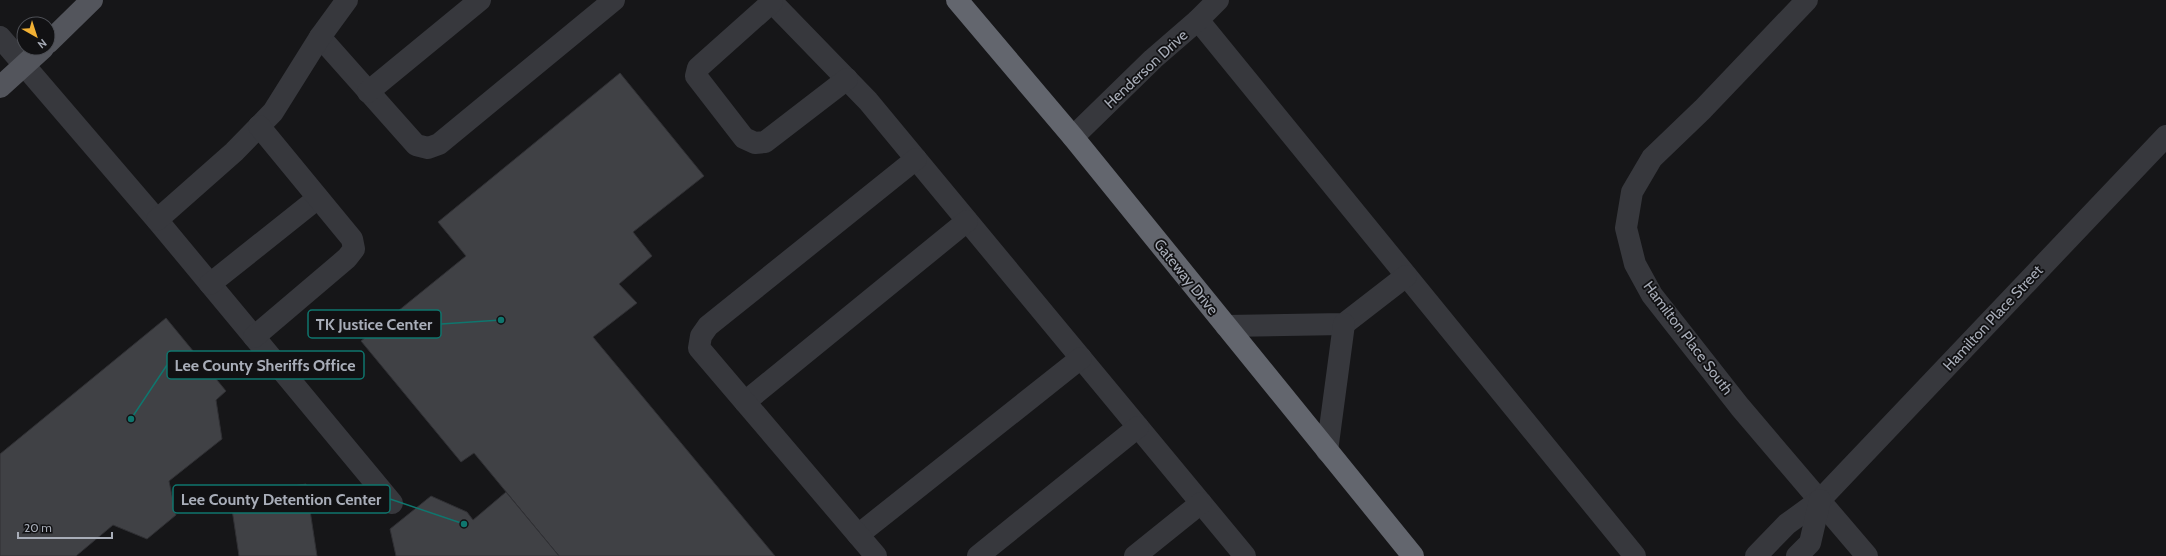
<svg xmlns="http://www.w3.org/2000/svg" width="2166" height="556" font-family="Cabin,sans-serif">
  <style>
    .building { fill: #404145; stroke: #303034 }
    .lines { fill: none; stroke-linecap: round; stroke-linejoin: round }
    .minor { stroke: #37383d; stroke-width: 22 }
    .major { stroke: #53555c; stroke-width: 22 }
    .highway { stroke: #63666e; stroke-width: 22 }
    .labels { text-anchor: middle; stroke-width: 3.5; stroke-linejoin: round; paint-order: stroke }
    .street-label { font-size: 15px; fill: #a8adb8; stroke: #111113 }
    .leader { fill: none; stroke: #0f766e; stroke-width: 1.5 }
    .callout-dot { fill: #0f766e; stroke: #111113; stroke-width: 1.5 }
    .callout { fill: #111113; stroke: #0f766e; stroke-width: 1.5 }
    .callout-label { font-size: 16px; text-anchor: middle; font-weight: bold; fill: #a8adb8 }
  </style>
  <rect width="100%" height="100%" fill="#161618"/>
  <!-- building -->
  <g class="building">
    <polygon points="620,73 704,176 633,232 652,256 619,284 637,303 593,337 775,556 559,556 474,453 461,462 361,341 466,256 438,222"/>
    <polygon points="166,318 226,391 216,400 222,439 169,481 176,515 147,539 113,525 76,556 0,556 0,454"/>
    <polygon points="306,484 317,556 239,556 230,496"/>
    <polygon points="506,492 559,556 396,556 390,529 431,496 467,512 473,520"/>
  </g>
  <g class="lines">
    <!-- minor -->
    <g class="minor">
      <polyline points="770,0 868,101 1245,556"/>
      <polyline points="1807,0 1703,109 1652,158 1632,192 1626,228 1635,264 1652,295 1740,407 1867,556"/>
      <polyline points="772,2 698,68 696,76 744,138 755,143 765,142 847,79"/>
      <polyline points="1198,20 1635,556"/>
      <polyline points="0,37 157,220 392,503"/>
      <polyline points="320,37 416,145 428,148 439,144 614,0"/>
      <polyline points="368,92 480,0"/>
      <polyline points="1073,137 1153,59 1198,20 1218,0"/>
      <polyline points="157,220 234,152 273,112 320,37 347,0"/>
      <polyline points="210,284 318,198"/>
      <polyline points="1226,326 1344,324 1406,276"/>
      <polyline points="254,337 347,258 354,249 352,239 259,126"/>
      <polyline points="745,402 967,221"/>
      <polyline points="1327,451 1344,324"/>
      <polyline points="858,535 1081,358"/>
      <polyline points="876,556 699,348 701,336 708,326 916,159"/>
      <polyline points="978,556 1138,427"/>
      <polyline points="1135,556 1201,503"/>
      <polyline points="1756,556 1787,524 1820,500 2166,136"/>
      <polyline points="1797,556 1810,543 1820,500"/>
    </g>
    <!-- major -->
    <g class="major">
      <polyline points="48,43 92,0"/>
      <polyline points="0,87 43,48"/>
    </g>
    <!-- highway -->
    <polyline class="highway" points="957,0 1073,137 1413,556"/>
  </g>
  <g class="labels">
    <!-- street labels -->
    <g class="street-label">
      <text transform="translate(1146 69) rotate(-43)" y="5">Henderson Drive</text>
      <text transform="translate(1186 277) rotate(51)" y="5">Gateway Drive</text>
      <text transform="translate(1993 318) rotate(-47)" y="5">Hamilton Place Street</text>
      <text transform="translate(1688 338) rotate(53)" y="5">Hamilton Place South</text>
    </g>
  </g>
  <!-- callouts -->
  <path class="leader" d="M501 320L441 324M131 419L167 365M464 524L390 499"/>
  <g class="callout-dot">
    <circle cx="501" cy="320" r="4"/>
    <circle cx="131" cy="419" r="4"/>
    <circle cx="464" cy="524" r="4"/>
  </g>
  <g class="callout">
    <rect x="308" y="310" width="133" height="28" rx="4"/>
    <rect x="167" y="351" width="197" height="28" rx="4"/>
    <rect x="173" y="485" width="217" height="28" rx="4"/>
  </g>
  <g class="callout-label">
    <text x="374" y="330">TK Justice Center</text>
    <text x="265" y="371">Lee County Sheriffs Office</text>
    <text x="281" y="505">Lee County Detention Center</text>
  </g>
  <!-- north arrow -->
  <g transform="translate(36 36) rotate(141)"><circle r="19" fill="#111113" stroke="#4d4f55"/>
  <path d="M0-3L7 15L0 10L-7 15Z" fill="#f2b134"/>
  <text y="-6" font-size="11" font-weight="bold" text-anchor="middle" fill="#a8adb8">N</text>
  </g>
  <!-- scale -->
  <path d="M18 532v6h94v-6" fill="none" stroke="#a8adb8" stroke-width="2"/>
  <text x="24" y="532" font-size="12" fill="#a8adb8" stroke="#111113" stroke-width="3" paint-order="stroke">20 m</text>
</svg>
